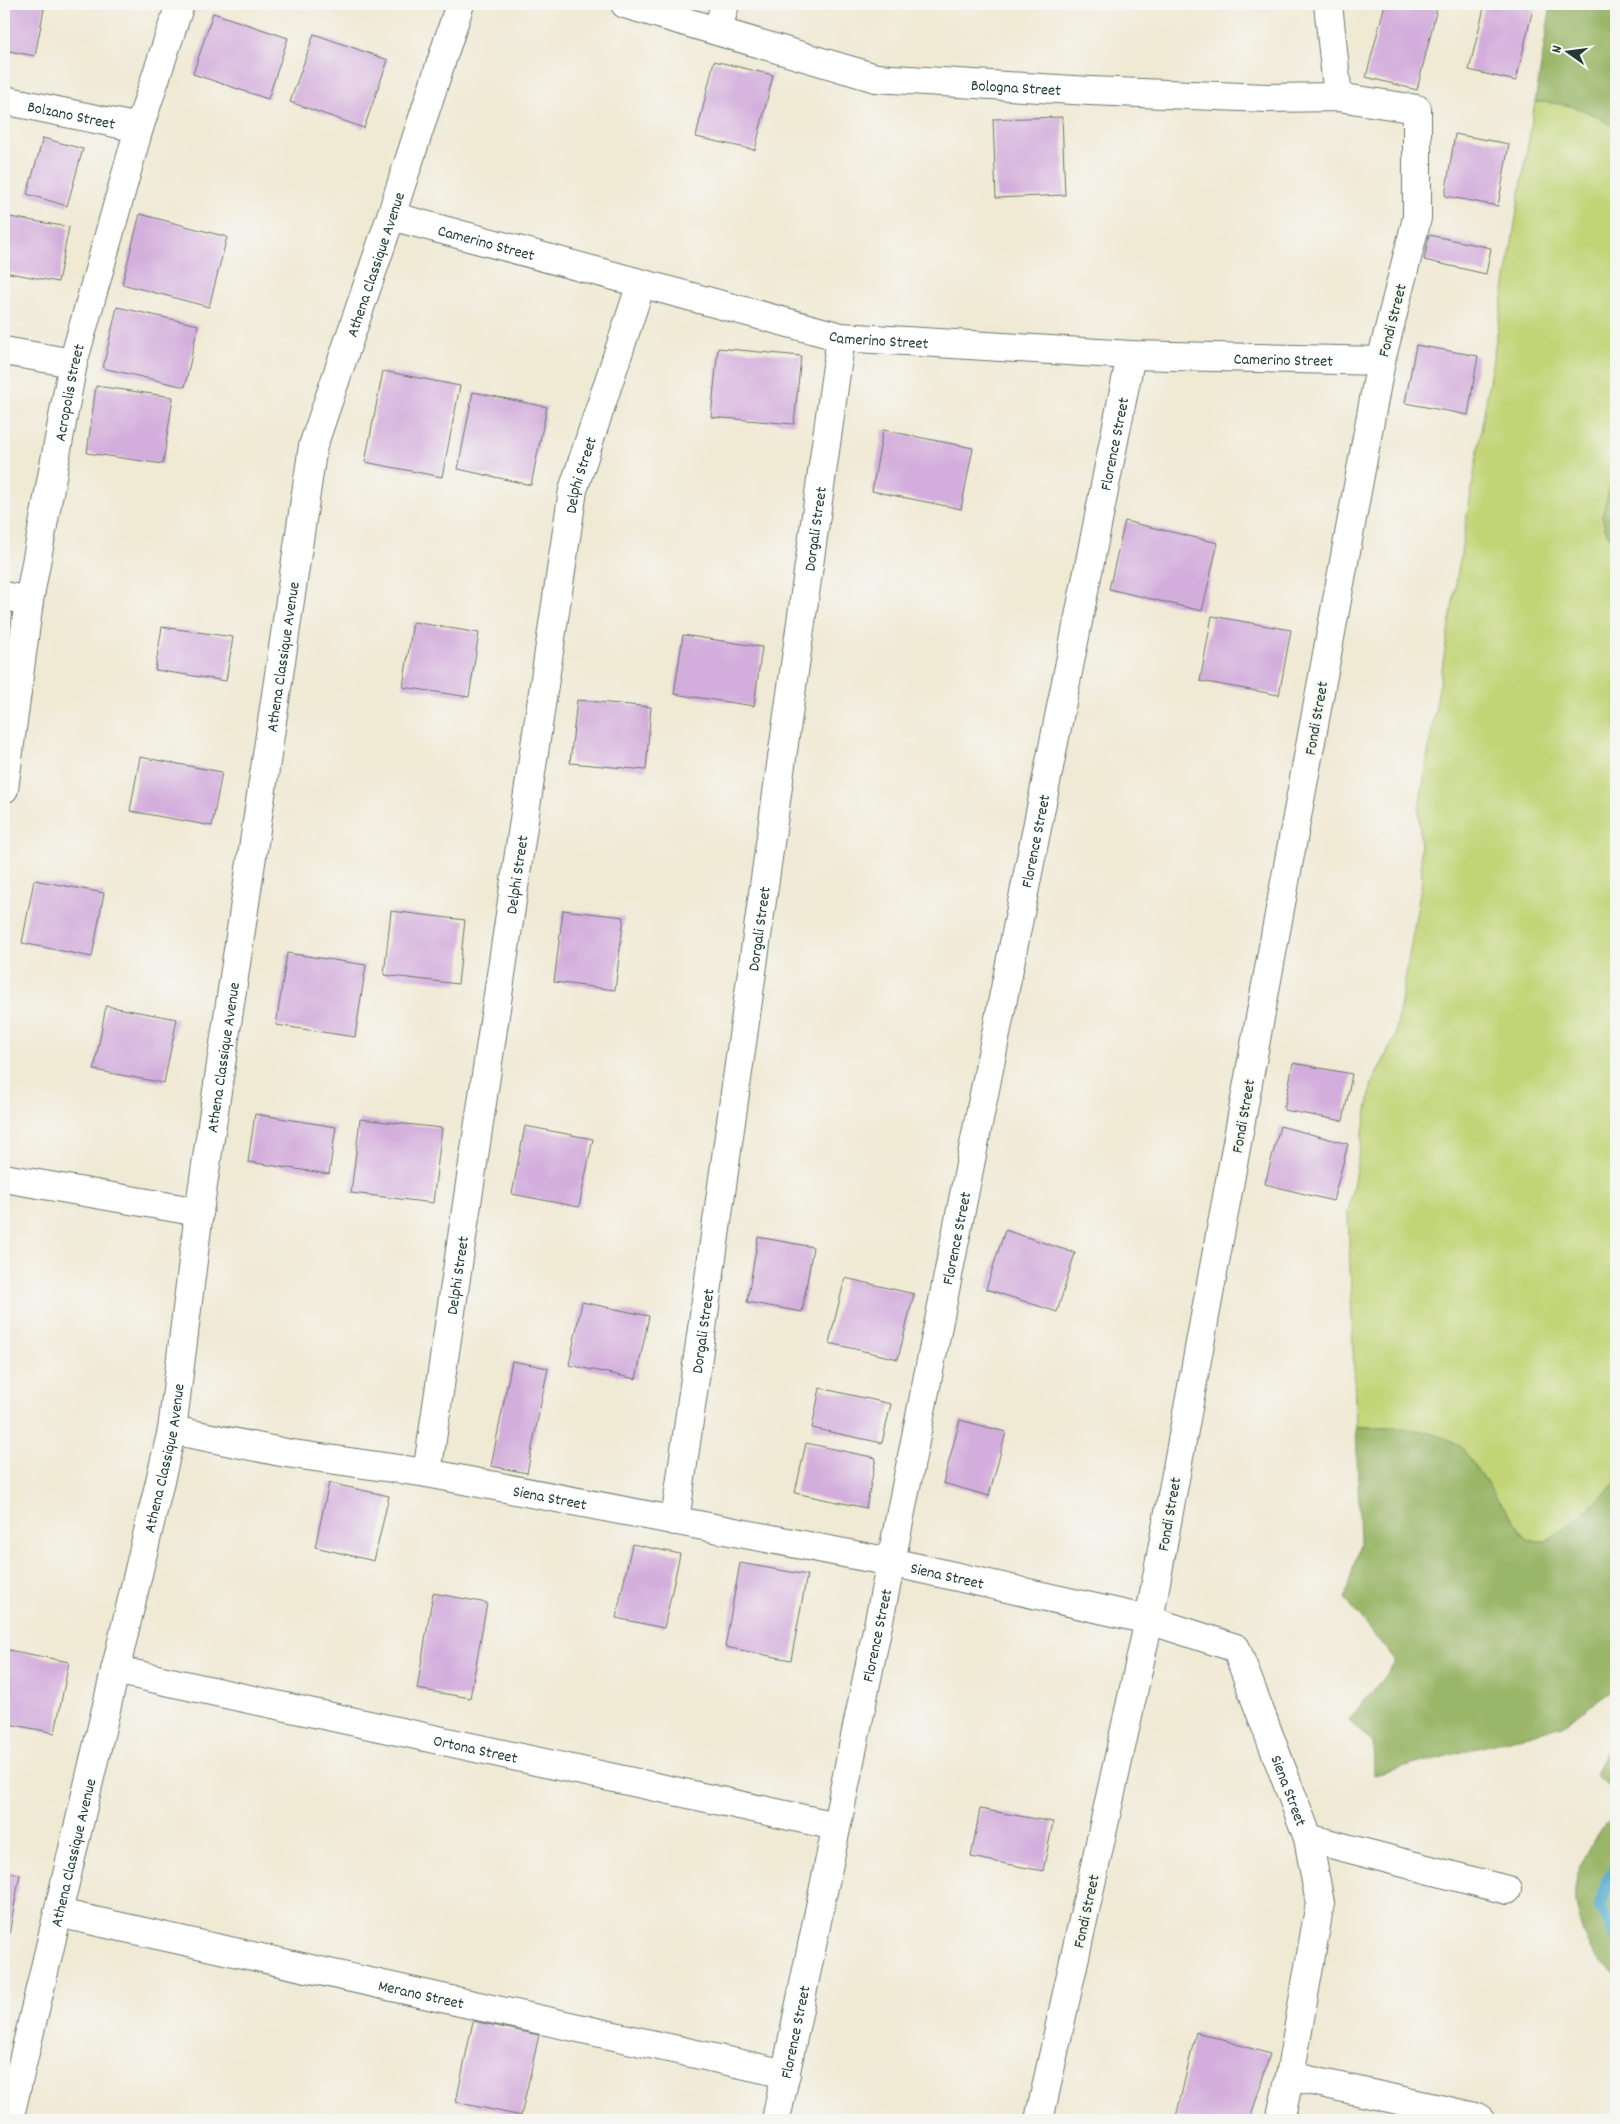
<svg xmlns="http://www.w3.org/2000/svg" width="1620" height="2124" font-family="Dekko,sans-serif">
  <style>
    .green { fill: #c3d477; stroke: #718856 }
    .forest { fill: #9ab668; stroke: #5c7a4e }
    .lines { fill: none; stroke-linecap: round; stroke-linejoin: round }
    .stream { stroke: #4ba7c9; stroke-width: 12 }
    .building { fill: #d3addc }
    .minor-casing { stroke: #68796c; stroke-width: 30 }
    .minor { stroke: #fff; stroke-width: 28 }
    .labels { text-anchor: middle; stroke-width: 4.5; stroke-linejoin: round; paint-order: stroke }
    .street-label { font-size: 16px; fill: #1f3d34; stroke: #f6f6f2 }
  </style>
  <rect width="100%" height="100%" fill="#f6f6f2"/>
  <filter id="ink" filterUnits="userSpaceOnUse"><feTurbulence type="fractalNoise" baseFrequency=".02" numOctaves="2"/><feDisplacementMap in="SourceGraphic" scale="10" xChannelSelector="R" yChannelSelector="G"/><feConvolveMatrix kernelMatrix="1 2 1 2 8 2 1 2 1" color-interpolation-filters="sRGB"/></filter>
  <filter id="wash" filterUnits="userSpaceOnUse"><feTurbulence type="fractalNoise" baseFrequency=".0096" numOctaves="4" result="noise"/><feDisplacementMap in="SourceGraphic" scale="20" xChannelSelector="R" yChannelSelector="G"/><feGaussianBlur stdDeviation="1.12" result="paint"/><feColorMatrix in="noise" values="0 0 0 0 0 0 0 0 0 0 0 0 0 0 0 0 0 1.4 0 .05"/><feComposite in="paint" operator="in"/></filter>
  <g filter="url(#wash)">
    <rect width="100%" height="100%" fill="#f0e9d4"/>
    <!-- green -->
    <path class="green" d="M1535,102C1571,103 1587,109 1616,128V465L1602,516L1607,534L1616,542V1483L1575,1521L1546,1541H1528L1461,1447L1394,1427H1356L1348,1213L1372,1083L1395,1037L1422,881L1419,809Z"/>
    <!-- forest -->
    <g class="forest">
      <path d="M1551,4H1616V128C1587,109 1571,103 1535,102Z"/>
      <polygon points="1616,465 1616,542 1607,534 1602,516"/>
      <path d="M1356,1427C1391,1427 1432,1426 1461,1447L1528,1541H1546L1575,1521L1616,1483V1688L1562,1726L1374,1775L1373,1742L1349,1720L1396,1662L1345,1598L1360,1543Z"/>
      <polygon points="1616,1730 1616,1794 1595,1774"/>
      <path d="M1616,1810V1976C1609,1968 1598,1960 1592,1952C1589,1947 1587,1940 1584,1934C1560,1883 1587,1850 1616,1810Z"/>
    </g>
    <g class="lines">
      <!-- stream -->
      <polyline class="stream" points="1616,1868 1607,1880 1601,1907 1616,1936"/>
    </g>
    <g id="blocks">
      <!-- building -->
      <g class="building">
        <polygon points="4,4 45,4 35,56 4,50"/>
        <polygon points="1385,4 1420,4 1437,8 1417,90 1366,77"/>
        <polygon points="1485,4 1534,4 1516,81 1469,70"/>
        <polygon points="213,13 288,38 268,99 193,74"/>
        <polygon points="314,34 388,60 364,128 290,102"/>
        <polygon points="714,61 773,75 755,150 696,137"/>
        <polygon points="1062,117 1065,195 996,198 993,119"/>
        <polygon points="1455,134 1509,144 1498,206 1445,196"/>
        <polygon points="43,138 83,149 67,206 27,194"/>
        <polygon points="140,214 227,237 209,307 122,284"/>
        <polygon points="4,216 69,227 58,282 4,272"/>
        <polygon points="1429,235 1491,248 1486,274 1424,260"/>
        <polygon points="117,307 198,325 185,387 103,368"/>
        <polygon points="1416,345 1478,356 1468,415 1405,403"/>
        <polygon points="718,348 801,356 794,424 711,417"/>
        <polygon points="383,371 460,386 442,477 365,462"/>
        <polygon points="96,386 173,397 163,464 87,453"/>
        <polygon points="473,392 547,407 531,485 458,469"/>
        <polygon points="883,430 973,448 961,509 872,491"/>
        <polygon points="1125,521 1218,543 1202,611 1109,589"/>
        <polygon points="1212,616 1291,630 1279,695 1200,681"/>
        <polygon points="413,622 479,633 469,697 403,687"/>
        <polygon points="162,627 233,637 226,681 155,670"/>
        <polygon points="683,635 762,647 754,706 674,694"/>
        <polygon points="577,700 651,707 646,770 570,763"/>
        <polygon points="140,757 222,772 212,826 130,811"/>
        <polygon points="34,880 104,893 92,957 22,943"/>
        <polygon points="563,910 624,917 615,990 554,982"/>
        <polygon points="391,911 465,920 458,984 384,975"/>
        <polygon points="287,953 366,965 355,1037 276,1025"/>
        <polygon points="106,1006 177,1019 164,1083 94,1070"/>
        <polygon points="1293,1063 1352,1074 1343,1121 1284,1110"/>
        <polygon points="255,1114 336,1127 329,1174 248,1162"/>
        <polygon points="360,1119 442,1128 433,1203 351,1193"/>
        <polygon points="525,1126 593,1139 579,1207 512,1194"/>
        <polygon points="1280,1126 1348,1144 1333,1201 1265,1184"/>
        <polygon points="1005,1230 1075,1253 1057,1312 986,1289"/>
        <polygon points="758,1237 813,1247 802,1312 747,1302"/>
        <polygon points="845,1278 914,1294 898,1359 829,1343"/>
        <polygon points="582,1302 649,1316 636,1379 569,1365"/>
        <polygon points="512,1361 548,1368 527,1473 491,1466"/>
        <polygon points="820,1388 891,1404 882,1443 812,1428"/>
        <polygon points="960,1420 1006,1432 989,1496 943,1483"/>
        <polygon points="806,1443 876,1458 866,1508 795,1493"/>
        <polygon points="329,1483 389,1496 374,1561 315,1547"/>
        <polygon points="632,1544 680,1554 664,1628 616,1618"/>
        <polygon points="740,1563 807,1575 791,1660 725,1647"/>
        <polygon points="433,1593 487,1603 470,1698 417,1689"/>
        <polygon points="4,1649 69,1662 55,1733 4,1723"/>
        <polygon points="980,1809 1053,1822 1043,1871 971,1857"/>
        <polygon points="4,1871 20,1874 9,1935 4,1934"/>
        <polygon points="473,2021 539,2035 521,2116 456,2102"/>
        <polygon points="1196,2032 1270,2054 1250,2120 1196,2120 1176,2117"/>
      </g>
    </g>
  </g>
  <g filter="url(#ink)">
    <use href="#blocks" fill-opacity="0" stroke="#68796c" stroke-width="1"/>
    <g class="lines">
      <!-- minor casing -->
      <g class="minor-casing">
        <g id="minor">
          <path id="s1" d="M625,4L876,78L1090,91L1267,98L1338,97L1417,109V218L1381,361L1149,1620L1039,2120"/>
          <polyline points="1328,4 1338,97"/>
          <polyline points="718,30 725,4"/>
          <path id="s2" d="M4,100L139,128"/>
          <path id="s3" d="M391,216L841,337L1131,355L1381,361"/>
          <polyline points="4,351 73,363"/>
          <polyline points="4,596 29,601"/>
          <path id="s4" d="M4,789L29,601L73,363L139,128L180,4"/>
          <polyline points="4,1178 199,1212"/>
          <path id="s5" d="M172,1430L286,1453L427,1473L891,1562L1149,1620L1236,1648L1308,1838L1320,1903L1290,2076L1280,2120"/>
          <path id="s6" d="M427,1473L573,490L641,284"/>
          <path id="s7" d="M675,1521L841,337"/>
          <path id="s8" d="M115,1670L836,1826"/>
          <polyline points="1308,1838 1507,1890"/>
          <path id="s9" d="M58,1913L786,2074"/>
          <polyline points="1290,2076 1475,2117 1480,2120"/>
          <path id="s10" d="M9,2120L172,1430L199,1212L313,446L391,216L460,4"/>
          <path id="s11" d="M776,2120L891,1562L1131,355"/>
        </g>
      </g>
      <!-- minor -->
      <use href="#minor" class="minor"/>
    </g>
  </g>
  <g class="labels">
    <!-- street labels -->
    <g class="street-label">
      <text dy="6" stroke="none"><textPath href="#s1" startOffset="402">Bologna Street</textPath></text>
      <text dy="6" stroke="none"><textPath href="#s2" startOffset="69">Bolzano Street</textPath></text>
      <text dy="6" stroke="none"><textPath href="#s3" startOffset="99">Camerino Street</textPath></text>
      <text dy="6" stroke="none"><textPath href="#s10" startOffset="1895">Athena Classique Avenue</textPath></text>
      <text transform="translate(1391 320) rotate(-76)" y="6">Fondi Street</text>
      <text dy="6" stroke="none"><textPath href="#s3" startOffset="504">Camerino Street</textPath></text>
      <text dy="6" stroke="none"><textPath href="#s3" startOffset="909">Camerino Street</textPath></text>
      <text dy="6" stroke="none"><textPath href="#s4" startOffset="402">Acropolis Street</textPath></text>
      <text dy="6" stroke="none"><textPath href="#s11" startOffset="1710">Florence Street</textPath></text>
      <text dy="6" stroke="none"><textPath href="#s6" startOffset="1010">Delphi Street</textPath></text>
      <text dy="6" stroke="none"><textPath href="#s7" startOffset="1002">Dorgali Street</textPath></text>
      <text dy="6" stroke="none"><textPath href="#s10" startOffset="1490">Athena Classique Avenue</textPath></text>
      <text transform="translate(1315 718) rotate(-80)" y="6">Fondi Street</text>
      <text dy="6" stroke="none"><textPath href="#s11" startOffset="1305">Florence Street</textPath></text>
      <text dy="6" stroke="none"><textPath href="#s6" startOffset="605">Delphi Street</textPath></text>
      <text dy="6" stroke="none"><textPath href="#s7" startOffset="598">Dorgali Street</textPath></text>
      <text dy="6" stroke="none"><textPath href="#s10" startOffset="1085">Athena Classique Avenue</textPath></text>
      <text transform="translate(1242 1116) rotate(-80)" y="6">Fondi Street</text>
      <text dy="6" stroke="none"><textPath href="#s11" startOffset="900">Florence Street</textPath></text>
      <text dy="6" stroke="none"><textPath href="#s6" startOffset="200">Delphi Street</textPath></text>
      <text dy="6" stroke="none"><textPath href="#s7" startOffset="192">Dorgali Street</textPath></text>
      <text dy="6" stroke="none"><textPath href="#s10" startOffset="680">Athena Classique Avenue</textPath></text>
      <text dy="6" stroke="none"><textPath href="#s5" startOffset="384">Siena Street</textPath></text>
      <text transform="translate(1168 1514) rotate(-80)" y="6">Fondi Street</text>
      <text dy="6" stroke="none"><textPath href="#s5" startOffset="789">Siena Street</textPath></text>
      <text dy="6" stroke="none"><textPath href="#s11" startOffset="495">Florence Street</textPath></text>
      <text dy="6" stroke="none"><textPath href="#s8" startOffset="369">Ortona Street</textPath></text>
      <text dy="6" stroke="none"><textPath href="#s5" startOffset="1239">Siena Street</textPath></text>
      <text dy="6" stroke="none"><textPath href="#s10" startOffset="275">Athena Classique Avenue</textPath></text>
      <text transform="translate(1085 1911) rotate(-78)" y="6">Fondi Street</text>
      <text dy="6" stroke="none"><textPath href="#s9" startOffset="372">Merano Street</textPath></text>
      <text dy="6" stroke="none"><textPath href="#s11" startOffset="90">Florence Street</textPath></text>
    </g>
  </g>
  <!-- margin -->
  <rect width="1620" height="2124" fill="none" stroke="#f6f6f2" stroke-width="20"/>
  <!-- north arrow -->
  <g transform="translate(1568 52) rotate(284)" stroke="#f6f6f2" stroke-width="4" paint-order="stroke">
  <path d="M0-4L9 19L0 12L-9 19Z" fill="#1f3d34"/>
  <text y="-8" font-size="14" font-weight="bold" text-anchor="middle" fill="#1f3d34">N</text>
  </g>
</svg>
